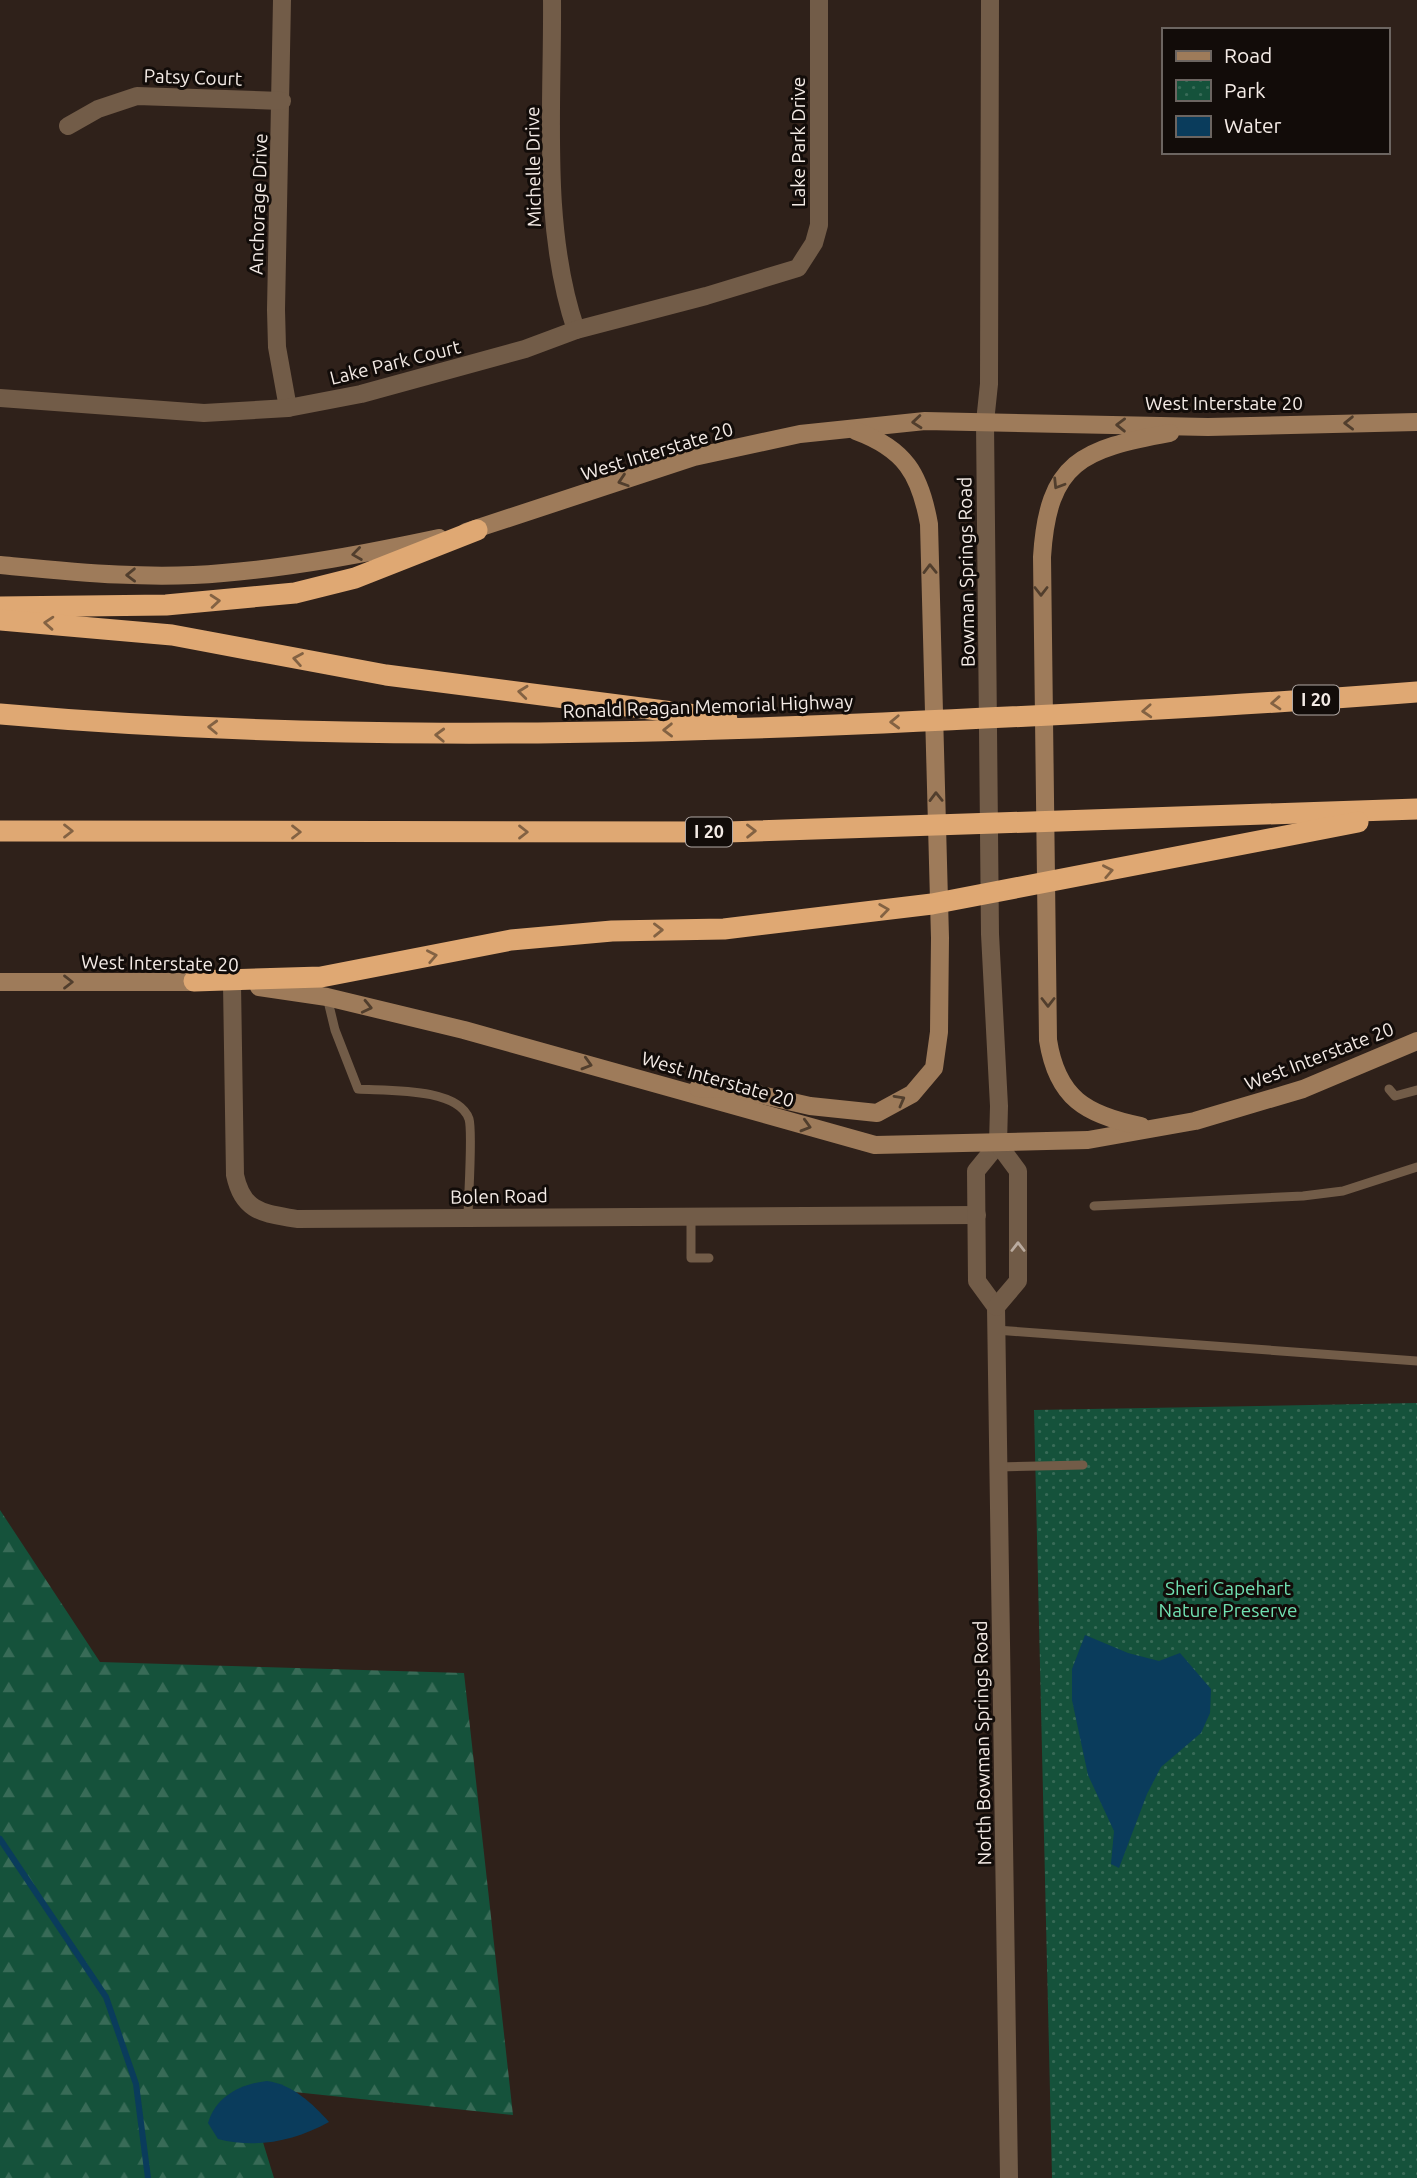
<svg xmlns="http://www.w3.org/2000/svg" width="1417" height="2178" font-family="Ubuntu,sans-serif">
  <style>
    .forest { fill: url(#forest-firs) }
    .park { fill: url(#park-dots) }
    .water { fill: #0a3c5c }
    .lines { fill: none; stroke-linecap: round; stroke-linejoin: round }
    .stream { stroke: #0a3c5c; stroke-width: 6 }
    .service { stroke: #725c48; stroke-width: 9 }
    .minor { stroke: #725c48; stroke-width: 18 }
    .tertiary { stroke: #725c48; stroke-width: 18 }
    .secondary { stroke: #9e7b5a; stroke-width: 18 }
    .motorway { stroke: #dfa873; stroke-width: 21 }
    .oneway { stroke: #513e2d }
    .oneway2 { stroke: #836243 }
    .oneway3 { stroke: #baab9f }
    .labels { text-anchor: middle; stroke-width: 6; stroke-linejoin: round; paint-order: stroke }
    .shield { fill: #120c09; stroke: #b0a8a4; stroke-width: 2 }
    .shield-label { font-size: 18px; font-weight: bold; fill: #f4ebe6 }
    .street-label { font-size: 19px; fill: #f4ebe6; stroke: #120c09 }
    .park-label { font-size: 19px; fill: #71e1b2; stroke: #120c09 }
  </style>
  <defs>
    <pattern id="forest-firs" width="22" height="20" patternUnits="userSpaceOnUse" patternTransform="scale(1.75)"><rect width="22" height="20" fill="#15523b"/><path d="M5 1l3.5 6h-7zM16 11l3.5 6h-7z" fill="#386b57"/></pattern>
    <pattern id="park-dots" width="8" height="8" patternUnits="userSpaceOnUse" patternTransform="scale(1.75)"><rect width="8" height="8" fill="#15523b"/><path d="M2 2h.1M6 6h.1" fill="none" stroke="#386b57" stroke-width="1.8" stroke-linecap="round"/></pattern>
  </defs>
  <rect width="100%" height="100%" fill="#2f211a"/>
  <!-- forest -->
  <polygon class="forest" points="0,1510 100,1662 464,1673 513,2115 246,2087 274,2178 0,2178"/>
  <!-- park -->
  <polygon class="park" points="1417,1403 1417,2178 1052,2178 1034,1410"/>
  <!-- water -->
  <g class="water">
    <polygon points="1085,1635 1128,1653 1159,1661 1180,1653 1211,1689 1210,1713 1201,1733 1161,1767 1147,1794 1119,1868 1111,1864 1114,1831 1088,1775 1072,1700 1072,1669"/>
    <path d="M267,2081C292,2084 313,2104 329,2122C294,2141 257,2149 218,2139L208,2123C216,2096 241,2084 267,2081Z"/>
  </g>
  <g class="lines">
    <!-- stream -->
    <polyline class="stream" points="0,1839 106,1997 136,2084 148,2178"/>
    <!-- service -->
    <g class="service">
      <path d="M327,997L335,1030L358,1089C386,1091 458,1087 469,1119C473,1132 468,1200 468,1218"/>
      <polyline points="1389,1089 1395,1096 1417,1090"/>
      <polyline points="1094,1206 1303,1196 1343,1191 1417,1167"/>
      <polyline points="691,1216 691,1258 709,1258"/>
      <polyline points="996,1330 1417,1361"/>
      <polyline points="998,1467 1083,1465"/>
    </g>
    <!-- minor -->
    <g class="minor">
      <polyline points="282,0 276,310 277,347 288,408"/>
      <path d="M552,0C553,107 541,228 576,330"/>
      <polyline points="68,126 98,109 137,96 282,101"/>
      <polyline points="0,398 204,413 288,408 361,394 525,349 576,330 706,296 798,268 814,243 819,225 819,0"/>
      <path d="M232,984L235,1175C243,1213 264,1213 297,1219L977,1215"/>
    </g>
    <!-- tertiary -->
    <g class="tertiary">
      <polyline points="990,0 989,384 985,422 990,934 999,1106 998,1144"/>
      <polyline points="998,1144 976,1171 977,1281 996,1307 1009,2178"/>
      <polyline points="996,1307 1018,1281 1018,1171 998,1144"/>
    </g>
    <!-- secondary -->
    <g class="secondary">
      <polyline points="466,532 694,457 800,434 925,421 1208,427 1417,422"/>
      <path d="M0,565C74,572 149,580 223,573C296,567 368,553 439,538"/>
      <polyline points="0,982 206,982"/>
      <polyline points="259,987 327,997 464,1030 875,1145 1088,1140 1195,1121 1303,1089 1417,1041"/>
      <path d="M698,1088L735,1089L810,1106L877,1113L912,1094L934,1068L939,1032L940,938L929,524C920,474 905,449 856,431"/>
      <path d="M1141,1126C1086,1115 1057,1098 1048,1040L1042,557C1048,461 1082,449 1170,433"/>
    </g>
    <!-- motorway -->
    <g class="motorway">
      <polyline points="0,607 166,605 295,593 355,578 477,530"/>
      <polyline points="0,620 172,635 386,675 727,719"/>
      <path d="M0,714C294,740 589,736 883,723C1061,715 1239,706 1417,692"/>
      <polyline points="0,831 728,832 1417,809"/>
      <polyline points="194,981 321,977 511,940 612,931 724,929 932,904 1358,822"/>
    </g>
  </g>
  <!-- one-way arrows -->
  <defs><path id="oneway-chevron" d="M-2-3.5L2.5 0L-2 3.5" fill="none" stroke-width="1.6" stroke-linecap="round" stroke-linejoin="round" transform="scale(1.75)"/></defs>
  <g class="oneway">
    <use href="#oneway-chevron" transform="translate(917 422) rotate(175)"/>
    <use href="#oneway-chevron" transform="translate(1349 423) rotate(179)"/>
    <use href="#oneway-chevron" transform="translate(1121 425) rotate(-179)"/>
    <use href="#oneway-chevron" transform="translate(623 481) rotate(162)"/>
    <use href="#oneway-chevron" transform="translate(1058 484) rotate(122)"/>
    <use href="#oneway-chevron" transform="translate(357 554) rotate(172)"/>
    <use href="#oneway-chevron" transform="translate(930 569) rotate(-91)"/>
    <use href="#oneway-chevron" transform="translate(131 575) rotate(179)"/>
    <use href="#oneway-chevron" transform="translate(1041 591) rotate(90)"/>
    <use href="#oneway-chevron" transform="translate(936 797) rotate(-91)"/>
    <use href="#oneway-chevron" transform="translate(68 982)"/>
    <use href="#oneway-chevron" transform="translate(1048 1002) rotate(90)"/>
    <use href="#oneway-chevron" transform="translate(367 1007) rotate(13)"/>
    <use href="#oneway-chevron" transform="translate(587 1064) rotate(16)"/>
    <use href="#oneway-chevron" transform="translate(900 1100) rotate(-29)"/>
    <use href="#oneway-chevron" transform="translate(806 1126) rotate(16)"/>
  </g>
  <g class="oneway2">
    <use href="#oneway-chevron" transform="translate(215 601) rotate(-5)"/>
    <use href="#oneway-chevron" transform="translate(49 623) rotate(-176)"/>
    <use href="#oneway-chevron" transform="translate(298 659) rotate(-170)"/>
    <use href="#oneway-chevron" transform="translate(523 692) rotate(-174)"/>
    <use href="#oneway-chevron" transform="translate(1276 703) rotate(176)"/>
    <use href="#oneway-chevron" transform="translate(1147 711) rotate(177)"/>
    <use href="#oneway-chevron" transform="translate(895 722) rotate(178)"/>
    <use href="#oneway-chevron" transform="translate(213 727) rotate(-178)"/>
    <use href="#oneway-chevron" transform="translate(668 730) rotate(179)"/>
    <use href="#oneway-chevron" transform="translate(440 735) rotate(-178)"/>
    <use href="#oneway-chevron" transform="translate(68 831)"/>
    <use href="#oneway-chevron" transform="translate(751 831) rotate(-1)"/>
    <use href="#oneway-chevron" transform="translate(296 832)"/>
    <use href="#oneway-chevron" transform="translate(523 832)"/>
    <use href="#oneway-chevron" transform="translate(1108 871) rotate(-11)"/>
    <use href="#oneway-chevron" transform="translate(884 910) rotate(-8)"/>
    <use href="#oneway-chevron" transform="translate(658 930) rotate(-1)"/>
    <use href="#oneway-chevron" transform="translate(432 956) rotate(-11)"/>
  </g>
  <use class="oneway3" href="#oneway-chevron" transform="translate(1018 1247) rotate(-90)"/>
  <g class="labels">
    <!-- shield labels -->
    <g class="shield">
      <rect x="1293" y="685.5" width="46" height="29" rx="5"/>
      <rect x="686" y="817.5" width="46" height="29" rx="5"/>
    </g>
    <g class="shield-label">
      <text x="1316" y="706">I 20</text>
      <text x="709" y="838">I 20</text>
    </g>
    <!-- street labels -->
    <g class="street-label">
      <text transform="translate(193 77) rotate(2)" y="7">Patsy Court</text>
      <text transform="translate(798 142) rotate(-90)" y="7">Lake Park Drive</text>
      <text transform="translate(533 167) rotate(-91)" y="7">Michelle Drive</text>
      <text transform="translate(258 204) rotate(-88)" y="7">Anchorage Drive</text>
      <text transform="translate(395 362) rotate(-14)" y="7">Lake Park Court</text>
      <text x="1224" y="410">West Interstate 20</text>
      <text transform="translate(657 451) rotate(-17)" y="7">West Interstate 20</text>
      <text transform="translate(966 572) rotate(-91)" y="7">Bowman Springs Road</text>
      <text transform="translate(708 706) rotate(-2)" y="7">Ronald Reagan Memorial Highway</text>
      <text transform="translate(160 963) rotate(1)" y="7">West Interstate 20</text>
      <text transform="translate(1319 1056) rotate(-21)" y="7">West Interstate 20</text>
      <text transform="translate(718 1079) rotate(16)" y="7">West Interstate 20</text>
      <text transform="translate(499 1196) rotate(-1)" y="7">Bolen Road</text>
      <text transform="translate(982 1743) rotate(-91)" y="7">North Bowman Springs Road</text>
    </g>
    <!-- park labels -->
    <g class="park-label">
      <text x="1228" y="1595">Sheri Capehart<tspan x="1228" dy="22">Nature Preserve</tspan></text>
    </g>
  </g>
  <!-- legend -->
  <rect x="1162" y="28" width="228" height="126" fill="#120c09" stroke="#6c6561" stroke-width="2"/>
  <rect x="1176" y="51" width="35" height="10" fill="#9e7b5a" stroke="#6c6561" stroke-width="2"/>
  <text x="1224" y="63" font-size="21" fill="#f4ebe6">Road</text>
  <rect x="1176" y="80" width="35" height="21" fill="url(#park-dots)" stroke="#6c6561" stroke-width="2"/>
  <text x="1224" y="98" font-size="21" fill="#f4ebe6">Park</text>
  <rect x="1176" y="116" width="35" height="21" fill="#0a3c5c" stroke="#6c6561" stroke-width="2"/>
  <text x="1224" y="133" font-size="21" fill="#f4ebe6">Water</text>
</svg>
